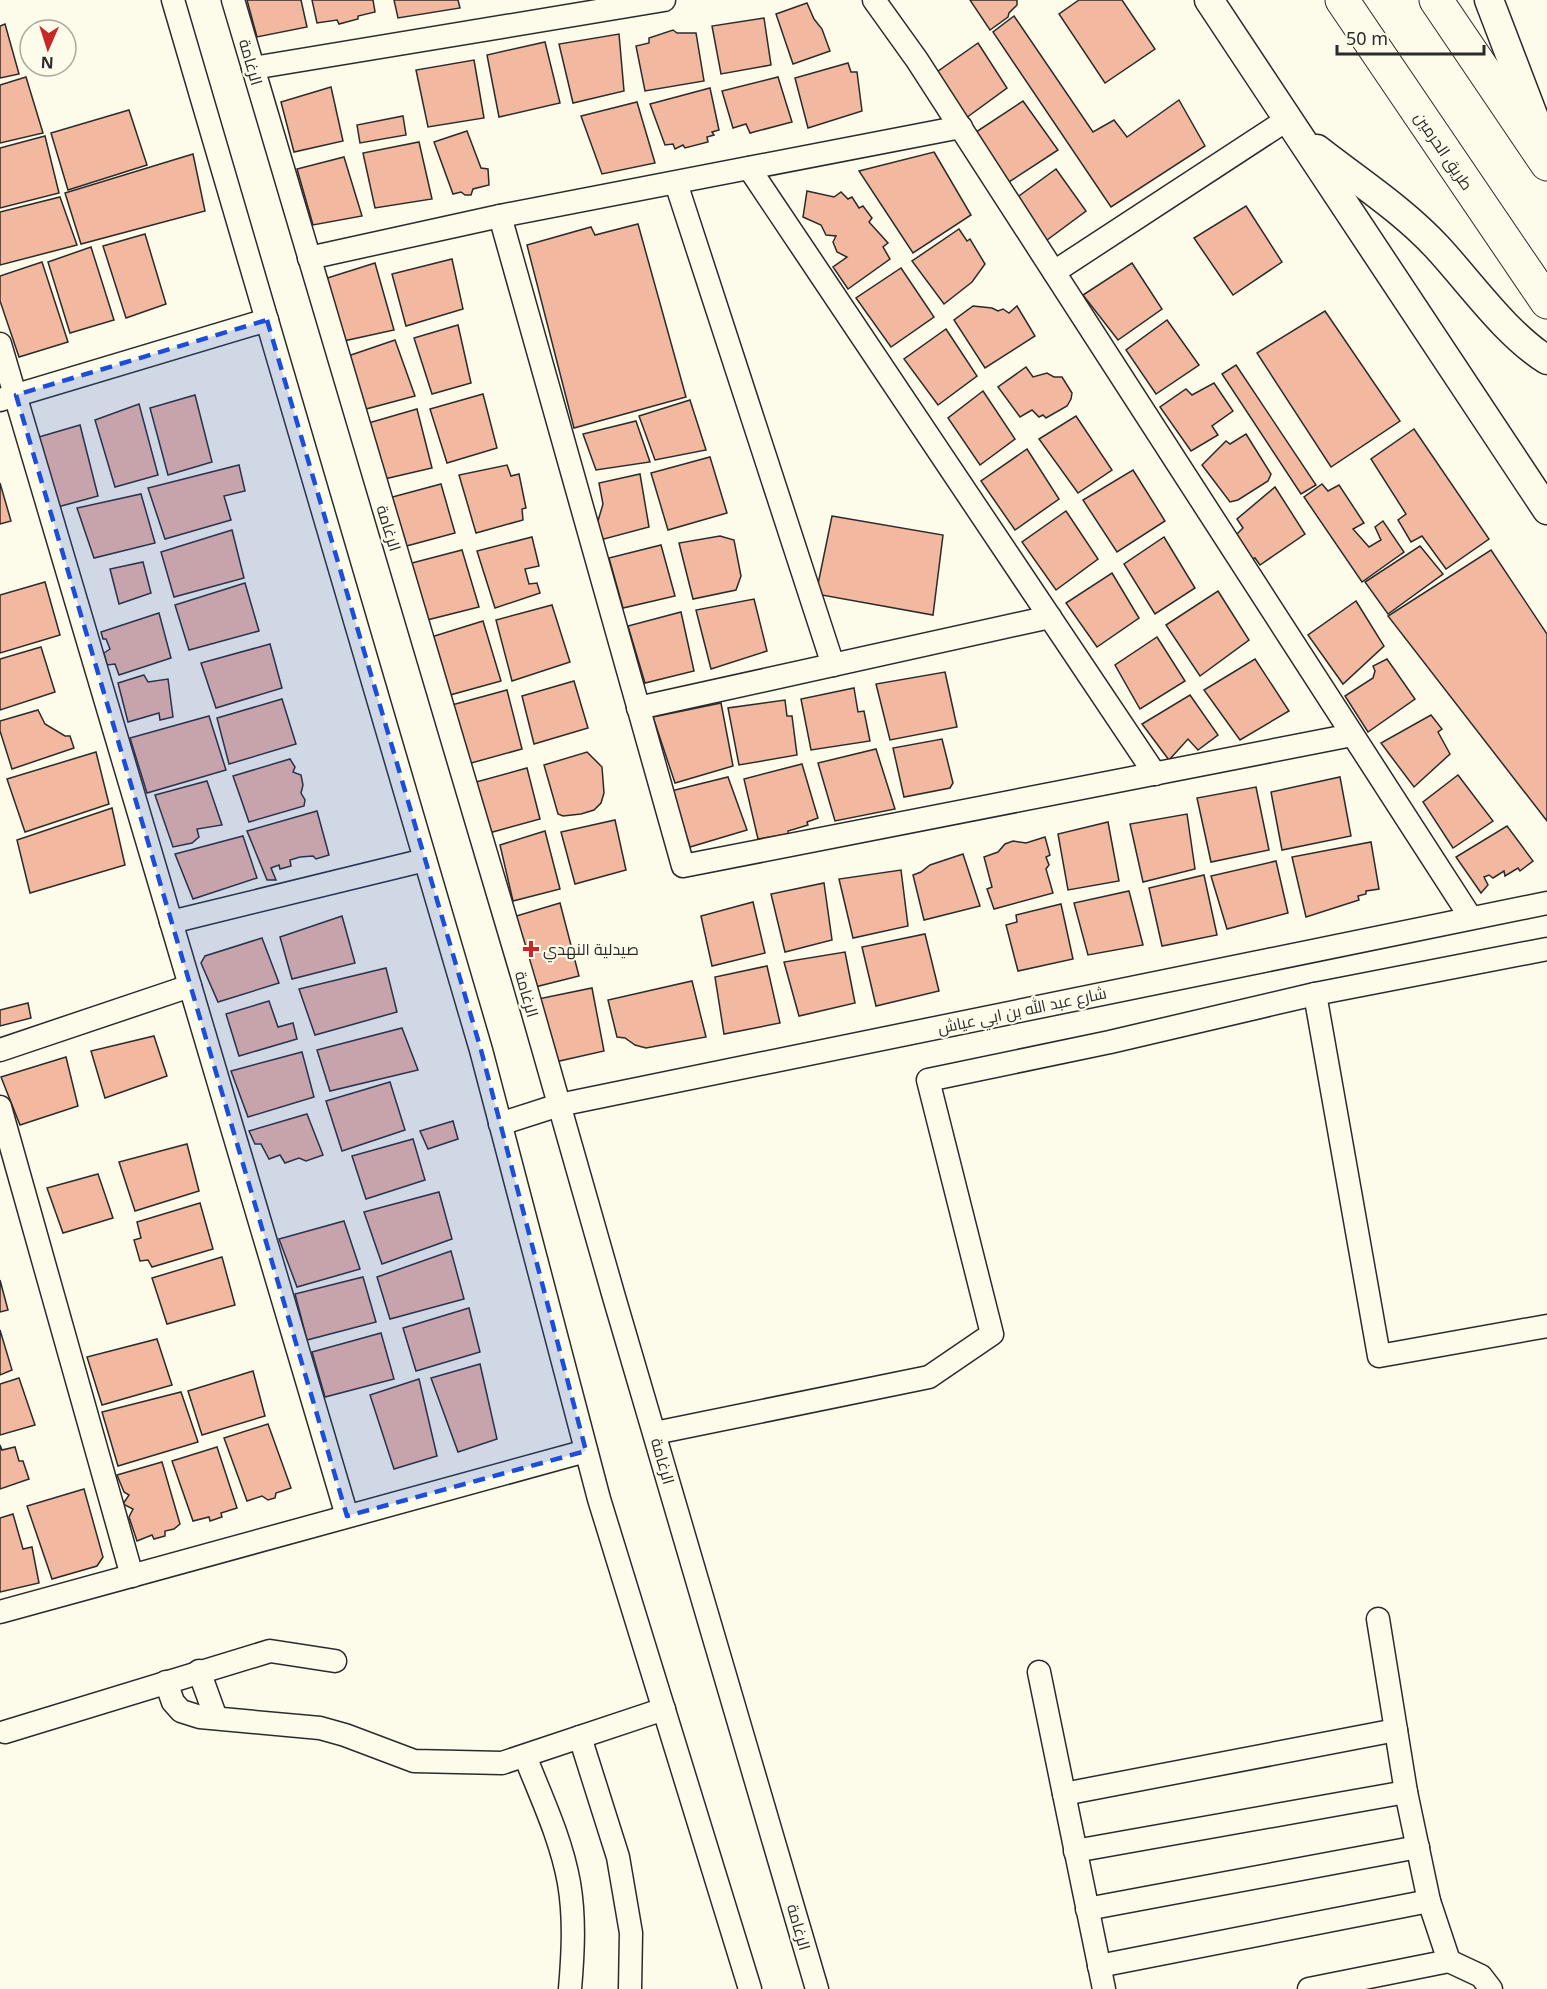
<svg xmlns="http://www.w3.org/2000/svg" width="1547" height="1989" font-family="'Noto Sans',Cairo,sans-serif">
  <style>
    .building { fill: #f2b8a0; stroke: #2b2b2b; stroke-width: 1.5 }
    .lines { fill: none; stroke-linecap: round; stroke-linejoin: round }
    .minor-casing { stroke: #2b2b2b; stroke-width: 25 }
    .major-casing { stroke: #2b2b2b; stroke-width: 31 }
    .highway-casing { stroke: #2b2b2b; stroke-width: 35 }
    .minor { stroke: #fdfbea; stroke-width: 22 }
    .major { stroke: #fdfbea; stroke-width: 28 }
    .highway { stroke: #fdfbea; stroke-width: 33 }
    .marked { fill: #1d4ed8; fill-opacity: 0.2; stroke: #1d4ed8; stroke-width: 4.5; stroke-dasharray: 12 8; stroke-linejoin: round }
    .poi-dot { fill: #c62828; stroke: #fdfbea; stroke-width: 2 }
    .labels { text-anchor: middle; stroke-width: 4.5; stroke-linejoin: round; paint-order: stroke }
    .street-label { font-size: 16px; fill: #2b2b2b; stroke: #fdfbea }
    .poi-label { font-size: 16px; fill: #2b2b2b; stroke: #fdfbea; text-anchor: start }
  </style>
  <rect width="100%" height="100%" fill="#fdfbea"/>
  <!-- building -->
  <g class="building">
    <polygon points="247,0 301,0 307,27 257,37"/>
    <polygon points="312,0 373,0 375,12 358,16 358,19 339,24 337,20 317,23"/>
    <polygon points="394,0 458,0 460,8 398,18"/>
    <polygon points="970,0 1017,0 1017,5 1009,13 1008,17 990,30"/>
    <polygon points="1079,0 1122,0 1155,49 1105,83 1059,14"/>
    <polygon points="807,3 814,19 822,29 830,51 793,64 776,14"/>
    <polygon points="1014,16 1093,132 1114,120 1127,137 1179,100 1205,146 1111,207 993,32"/>
    <polygon points="764,18 771,65 721,74 712,26"/>
    <polygon points="5,24 19,74 0,78 0,26"/>
    <polygon points="673,30 677,33 696,33 704,81 645,91 636,46 649,43 649,38"/>
    <polygon points="619,34 624,91 573,103 559,44"/>
    <polygon points="545,42 560,103 499,117 487,55"/>
    <polygon points="978,43 1007,88 966,118 934,74"/>
    <polygon points="474,60 484,118 428,127 416,70"/>
    <polygon points="848,63 851,72 857,72 862,111 808,128 795,78"/>
    <polygon points="26,77 43,133 0,143 0,85"/>
    <polygon points="778,77 792,122 750,133 746,124 733,128 722,91"/>
    <polygon points="331,87 343,141 294,152 281,102"/>
    <polygon points="710,88 719,130 712,132 714,135 707,137 708,142 685,148 683,145 675,149 673,144 665,145 650,104"/>
    <polygon points="1023,101 1058,150 1009,182 973,134"/>
    <polygon points="637,102 655,163 602,174 581,116"/>
    <polygon points="129,110 147,165 68,190 51,133"/>
    <polygon points="403,116 406,135 360,143 357,125"/>
    <polygon points="467,131 481,168 488,169 489,185 473,189 471,195 465,195 461,192 453,194 434,142"/>
    <polygon points="45,136 59,193 0,208 0,148"/>
    <polygon points="419,142 432,199 375,208 363,153"/>
    <polygon points="934,152 971,215 913,253 859,171"/>
    <polygon points="193,154 205,211 81,244 65,193"/>
    <polygon points="344,157 362,216 313,225 297,169"/>
    <polygon points="1056,169 1086,211 1043,243 1012,201"/>
    <polygon points="807,191 834,197 841,192 848,199 852,197 859,208 863,206 872,218 869,222 888,243 883,247 890,259 848,289 833,267 847,257 837,252 833,242 836,236 826,235 821,225 803,217"/>
    <polygon points="60,197 77,245 0,265 0,212"/>
    <polygon points="1246,206 1282,262 1233,295 1194,238"/>
    <polygon points="638,224 686,397 574,428 527,245 591,227 595,235"/>
    <polygon points="959,229 967,241 970,239 985,264 972,282 944,304 912,261"/>
    <polygon points="145,234 166,304 126,318 103,246"/>
    <polygon points="91,247 114,320 70,333 48,262"/>
    <polygon points="452,259 463,309 406,326 392,274"/>
    <polygon points="42,262 68,342 19,357 0,301 0,276"/>
    <polygon points="375,263 394,330 339,342 321,280"/>
    <polygon points="1132,263 1162,309 1118,340 1083,295"/>
    <polygon points="901,268 934,317 891,347 856,298"/>
    <polygon points="973,306 992,308 998,311 1003,309 1009,313 1017,306 1035,336 985,368 954,320"/>
    <polygon points="1325,311 1400,421 1331,467 1257,353"/>
    <polygon points="1167,320 1199,365 1156,394 1126,350"/>
    <polygon points="458,325 471,383 432,394 414,338"/>
    <polygon points="946,329 977,376 938,405 904,359"/>
    <polygon points="395,340 415,396 366,409 348,356"/>
    <polygon points="1236,365 1316,485 1301,494 1222,374"/>
    <polygon points="1026,367 1033,377 1047,373 1054,377 1062,377 1072,393 1071,399 1067,406 1046,418 1043,415 1039,417 1032,410 1020,417 998,387"/>
    <polygon points="1214,383 1233,411 1212,426 1218,435 1191,451 1160,407 1186,389 1192,395"/>
    <polygon points="983,391 1015,439 980,465 948,418"/>
    <polygon points="483,394 497,448 447,463 430,409"/>
    <polygon points="195,395 212,462 168,475 150,408"/>
    <polygon points="690,400 706,450 655,460 639,416"/>
    <polygon points="139,404 158,475 115,487 95,420"/>
    <polygon points="417,409 432,468 380,480 365,424"/>
    <polygon points="1076,416 1112,470 1078,493 1039,439"/>
    <polygon points="636,421 650,462 596,470 583,434"/>
    <polygon points="80,425 98,496 54,508 32,439"/>
    <polygon points="1414,429 1489,539 1446,569 1422,536 1411,542 1398,520 1406,514 1371,459"/>
    <polygon points="1246,434 1271,474 1268,481 1238,500 1230,502 1202,465 1226,441 1230,444"/>
    <polygon points="1027,449 1059,499 1015,530 981,481"/>
    <polygon points="710,457 727,513 668,530 651,473"/>
    <polygon points="239,465 245,491 224,496 231,520 165,539 148,488"/>
    <polygon points="507,465 511,476 519,474 526,508 522,509 523,520 476,533 459,475"/>
    <polygon points="1133,470 1165,521 1117,552 1083,500"/>
    <polygon points="640,474 649,527 604,539 595,531 603,504 599,483"/>
    <polygon points="0,483 11,521 0,524"/>
    <polygon points="441,484 455,533 399,548 385,499"/>
    <polygon points="1322,484 1328,491 1339,485 1364,523 1353,529 1369,547 1381,540 1375,527 1383,521 1404,552 1362,582 1304,497"/>
    <polygon points="1275,487 1305,534 1260,565 1255,558 1249,560 1236,535 1243,528 1237,519"/>
    <polygon points="141,494 155,543 94,558 77,508"/>
    <polygon points="1066,511 1098,559 1056,590 1022,542"/>
    <polygon points="832,516 943,535 933,615 816,594"/>
    <polygon points="232,530 244,578 174,597 161,552"/>
    <polygon points="720,536 734,540 741,576 736,590 693,599 679,543"/>
    <polygon points="532,537 539,566 525,569 529,584 537,583 540,593 495,608 477,551"/>
    <polygon points="1164,537 1195,588 1155,614 1124,564"/>
    <polygon points="661,545 675,596 623,608 609,558"/>
    <polygon points="1420,546 1443,574 1388,614 1365,582"/>
    <polygon points="462,550 479,607 423,621 408,564"/>
    <polygon points="1491,550 1547,634 1547,821 1388,616"/>
    <polygon points="143,562 151,593 119,604 110,569"/>
    <polygon points="1112,573 1139,618 1097,647 1066,603"/>
    <polygon points="45,582 60,635 0,653 0,595"/>
    <polygon points="245,583 259,631 189,650 175,605"/>
    <polygon points="1218,591 1249,640 1200,676 1166,625"/>
    <polygon points="754,599 767,651 711,669 696,610"/>
    <polygon points="1356,601 1384,646 1343,684 1308,635"/>
    <polygon points="552,605 570,662 512,681 496,620"/>
    <polygon points="681,612 694,671 645,683 628,626"/>
    <polygon points="159,613 171,658 119,675 115,664 107,665 104,653 110,649 106,639 103,639 101,632"/>
    <polygon points="483,621 501,681 450,695 428,638"/>
    <polygon points="1157,637 1185,681 1140,709 1115,665"/>
    <polygon points="270,644 282,688 216,708 201,663"/>
    <polygon points="41,647 55,692 0,710 0,659"/>
    <polygon points="1255,659 1289,711 1240,740 1204,690"/>
    <polygon points="1387,659 1415,699 1368,732 1345,696 1373,678 1375,671 1373,666"/>
    <polygon points="945,672 957,727 890,740 876,684"/>
    <polygon points="144,675 148,682 168,679 173,717 160,720 159,713 128,722 118,683"/>
    <polygon points="574,681 588,728 534,744 522,696"/>
    <polygon points="854,688 858,712 864,711 870,741 811,750 801,699"/>
    <polygon points="507,690 522,749 464,765 448,706"/>
    <polygon points="1190,695 1218,735 1198,750 1188,739 1169,760 1142,724"/>
    <polygon points="282,699 296,744 229,764 217,718"/>
    <polygon points="785,700 787,716 792,716 797,755 739,765 728,708"/>
    <polygon points="721,703 733,766 675,783 653,717"/>
    <polygon points="38,710 45,724 65,736 70,736 74,748 12,769 0,731 0,721"/>
    <polygon points="1431,715 1442,729 1438,732 1450,754 1414,787 1381,743"/>
    <polygon points="209,716 226,770 147,793 130,738"/>
    <polygon points="942,739 953,783 950,788 904,797 893,748"/>
    <polygon points="876,749 895,809 835,821 818,763"/>
    <polygon points="96,752 109,804 25,832 7,779"/>
    <polygon points="587,752 602,767 604,793 601,803 594,810 581,814 563,816 558,814 544,765"/>
    <polygon points="290,759 295,767 293,772 301,775 303,785 301,793 305,800 304,806 249,822 233,776"/>
    <polygon points="802,764 818,818 807,822 808,825 788,831 788,834 758,839 744,779"/>
    <polygon points="527,768 540,819 489,833 476,782"/>
    <polygon points="1458,775 1493,821 1453,848 1423,802"/>
    <polygon points="728,777 747,830 690,847 671,791"/>
    <polygon points="1340,777 1351,836 1282,850 1271,792"/>
    <polygon points="207,781 222,825 197,829 199,837 192,843 173,847 155,795"/>
    <polygon points="1256,787 1269,850 1211,862 1197,798"/>
    <polygon points="112,808 125,865 30,893 17,840"/>
    <polygon points="317,811 329,855 316,859 313,856 300,857 290,860 291,866 280,869 279,865 271,868 276,880 267,880 247,831"/>
    <polygon points="1187,814 1195,869 1143,882 1130,824"/>
    <polygon points="615,820 626,870 575,884 561,832"/>
    <polygon points="1108,822 1119,881 1068,890 1058,834"/>
    <polygon points="1507,826 1533,861 1520,871 1518,868 1505,876 1504,871 1493,878 1489,875 1484,877 1488,885 1481,893 1456,857"/>
    <polygon points="545,831 560,889 513,901 500,845"/>
    <polygon points="243,836 257,878 193,899 175,854"/>
    <polygon points="1045,837 1050,855 1046,857 1049,865 1046,869 1053,893 994,909 987,889 992,887 984,857 998,852 1005,844 1013,841 1026,843"/>
    <polygon points="1371,842 1379,889 1366,891 1366,894 1358,896 1359,900 1306,917 1292,857"/>
    <polygon points="963,854 980,906 924,920 913,875 921,872 930,865"/>
    <polygon points="1276,861 1288,913 1227,929 1211,876"/>
    <polygon points="901,870 908,926 853,938 839,879"/>
    <polygon points="1204,875 1217,935 1162,946 1149,888"/>
    <polygon points="824,883 832,940 785,952 771,894"/>
    <polygon points="1129,891 1143,945 1088,955 1074,903"/>
    <polygon points="753,902 765,953 712,966 701,916"/>
    <polygon points="560,903 579,976 531,988 513,917"/>
    <polygon points="1061,904 1073,959 1018,971 1006,925 1017,922 1016,915"/>
    <polygon points="342,916 355,963 292,979 280,937"/>
    <polygon points="925,934 939,991 876,1006 862,947"/>
    <polygon points="262,938 279,983 218,1002 201,963 205,956"/>
    <polygon points="845,952 855,1003 799,1016 784,962"/>
    <polygon points="767,966 780,1023 724,1034 715,977"/>
    <polygon points="386,968 397,1012 315,1035 299,989"/>
    <polygon points="692,981 706,1037 646,1048 635,1045 625,1038 617,1037 608,1000"/>
    <polygon points="592,988 604,1051 555,1062 538,999"/>
    <polygon points="269,1001 278,1027 293,1023 297,1039 239,1056 226,1014"/>
    <polygon points="28,1003 31,1018 0,1026 0,1010"/>
    <polygon points="402,1028 418,1070 330,1091 317,1050"/>
    <polygon points="154,1036 167,1076 105,1098 91,1051"/>
    <polygon points="302,1052 314,1097 248,1117 231,1071"/>
    <polygon points="66,1057 78,1106 20,1125 1,1077"/>
    <polygon points="390,1082 405,1130 342,1151 326,1101"/>
    <polygon points="307,1114 323,1155 306,1161 299,1158 285,1163 280,1155 269,1159 261,1144 255,1144 249,1131"/>
    <polygon points="453,1121 458,1139 428,1149 420,1131"/>
    <polygon points="413,1139 425,1180 366,1199 352,1156"/>
    <polygon points="187,1144 199,1191 135,1211 119,1162"/>
    <polygon points="98,1174 113,1218 63,1233 47,1188"/>
    <polygon points="439,1192 452,1239 382,1264 364,1212"/>
    <polygon points="200,1203 213,1249 152,1267 148,1260 140,1261 134,1240 141,1238 137,1222"/>
    <polygon points="344,1221 360,1269 297,1287 279,1239"/>
    <polygon points="451,1251 464,1299 390,1319 377,1277"/>
    <polygon points="222,1257 235,1305 167,1324 152,1278"/>
    <polygon points="363,1277 376,1322 307,1340 295,1294"/>
    <polygon points="0,1280 8,1310 0,1312"/>
    <polygon points="469,1308 480,1352 416,1371 403,1328"/>
    <polygon points="0,1330 12,1370 0,1375"/>
    <polygon points="381,1333 394,1379 325,1397 312,1352"/>
    <polygon points="157,1339 172,1385 102,1405 87,1357"/>
    <polygon points="480,1364 497,1439 458,1452 431,1378"/>
    <polygon points="253,1371 265,1416 202,1435 188,1391"/>
    <polygon points="19,1378 35,1425 0,1435 0,1384"/>
    <polygon points="419,1379 437,1456 394,1469 370,1395"/>
    <polygon points="181,1392 198,1442 118,1466 102,1412"/>
    <polygon points="268,1424 291,1488 276,1493 275,1498 268,1500 262,1496 247,1501 224,1438"/>
    <polygon points="0,1445 2,1450 15,1447 19,1461 23,1461 29,1479 0,1489"/>
    <polygon points="217,1447 237,1508 221,1513 222,1517 210,1521 209,1517 193,1521 172,1461"/>
    <polygon points="162,1462 180,1524 174,1529 165,1531 165,1536 154,1539 152,1535 137,1541 129,1517 133,1509 123,1504 129,1495 124,1492 117,1475"/>
    <polygon points="84,1489 103,1557 97,1566 52,1579 27,1506"/>
    <polygon points="13,1514 23,1549 32,1547 39,1583 0,1592 0,1518"/>
  </g>
  <g class="lines">
    <!-- minor casing -->
    <g class="minor-casing">
      <g id="minor">
        <polyline points="173,0 481,1050 599,1499 750,1989"/>
        <polyline points="233,0 525,985 614,1297 817,1989"/>
        <polyline points="874,0 917,60 1471,918"/>
        <polyline points="253,68 664,0"/>
        <polyline points="749,168 1155,774"/>
        <polyline points="676,183 833,665"/>
        <polyline points="500,216 683,866 1352,735"/>
        <polyline points="309,258 500,216 961,127"/>
        <polyline points="1054,272 1288,119"/>
        <polyline points="0,344 347,1516"/>
        <polyline points="0,400 267,320"/>
        <polyline points="638,708 1050,617"/>
        <polyline points="171,922 425,860"/>
        <polyline points="1315,994 1379,1356 1547,1326"/>
        <polyline points="0,1050 190,986"/>
        <polyline points="0,1107 132,1576"/>
        <polyline points="500,1124 559,1105 1547,903"/>
        <polyline points="655,1433 929,1377 992,1334 928,1080 1110,1042 1315,994 1547,949"/>
        <polyline points="0,1612 586,1451"/>
        <polyline points="1378,1619 1406,1792 1429,1901 1449,1961 1481,1976 1491,1989"/>
        <polyline points="199,1671 216,1718"/>
        <polyline points="1039,1672 1104,1989"/>
        <polyline points="166,1682 173,1702 181,1711 200,1717 320,1728 345,1735 414,1761 502,1763 664,1709"/>
        <polyline points="5,1732 270,1651 335,1661"/>
        <polyline points="580,1737 618,1857 631,1933 630,1989"/>
        <path d="M525,1756C541,1797 561,1838 569,1883C575,1918 573,1954 570,1989"/>
        <polyline points="1064,1794 1396,1730"/>
        <polyline points="1075,1851 1406,1792"/>
        <polyline points="1087,1909 1418,1847"/>
        <polyline points="1099,1966 1429,1901"/>
        <polyline points="1309,1989 1449,1961"/>
      </g>
    </g>
    <!-- major casing -->
    <g class="major-casing">
      <g id="major">
        <polyline points="1209,0 1547,510"/>
        <polyline points="1489,0 1546,149"/>
        <path d="M1317,149C1358,181 1403,210 1438,248C1471,284 1506,334 1547,360"/>
      </g>
    </g>
    <!-- highway casing -->
    <g class="highway-casing">
      <g id="highway">
        <polyline points="1342,0 1547,302"/>
        <polyline points="1436,0 1547,164"/>
      </g>
    </g>
    <!-- minor -->
    <use href="#minor" class="minor"/>
    <!-- major -->
    <use href="#major" class="major"/>
    <!-- highway -->
    <use href="#highway" class="highway"/>
  </g>
  <!-- marked area -->
  <path class="marked" d="M267,320L481,1050L586,1451L347,1516L16,395Z"/>
  <!-- markers -->
  <path class="poi-dot" d="M528 940h6v6h6v6h-6v6h-6v-6h-6v-6h6z"/>
  <g class="labels">
    <!-- street labels -->
    <g class="street-label">
      <text transform="translate(251 62) rotate(74)" y="6">الرغامة</text>
      <text transform="translate(1444 151) rotate(56)" y="6">طريق الحرمين</text>
      <text transform="translate(389 528) rotate(73)" y="6">الرغامة</text>
      <text transform="translate(527 994) rotate(74)" y="6">الرغامة</text>
      <text transform="translate(1022 1010) rotate(-12)" y="6">شارع عبد الله بن ابي عياش</text>
      <text transform="translate(663 1461) rotate(74)" y="6">الرغامة</text>
      <text transform="translate(799 1927) rotate(74)" y="6">الرغامة</text>
    </g>
    <!-- poi labels -->
    <g class="poi-label">
      <text x="543" y="955">صيدلية النهدي</text>
    </g>
  </g>
  <!-- north arrow -->
  <g transform="translate(48 48) rotate(183)"><circle r="28" fill="#fdfbea" stroke="#a9a89e" stroke-width="1.5"/>
  <path d="M0-4.5L10 22L0 15L-10 22Z" fill="#c62828"/>
  <text y="-9" font-size="16" font-weight="bold" text-anchor="middle" fill="#2b2b2b">N</text>
  </g>
  <!-- scale -->
  <path d="M1337 45v9h147v-9" fill="none" stroke="#2b2b2b" stroke-width="3"/>
  <text x="1346" y="45" font-size="18" fill="#2b2b2b" stroke="#fdfbea" stroke-width="4.5" paint-order="stroke">50 m</text>
</svg>
